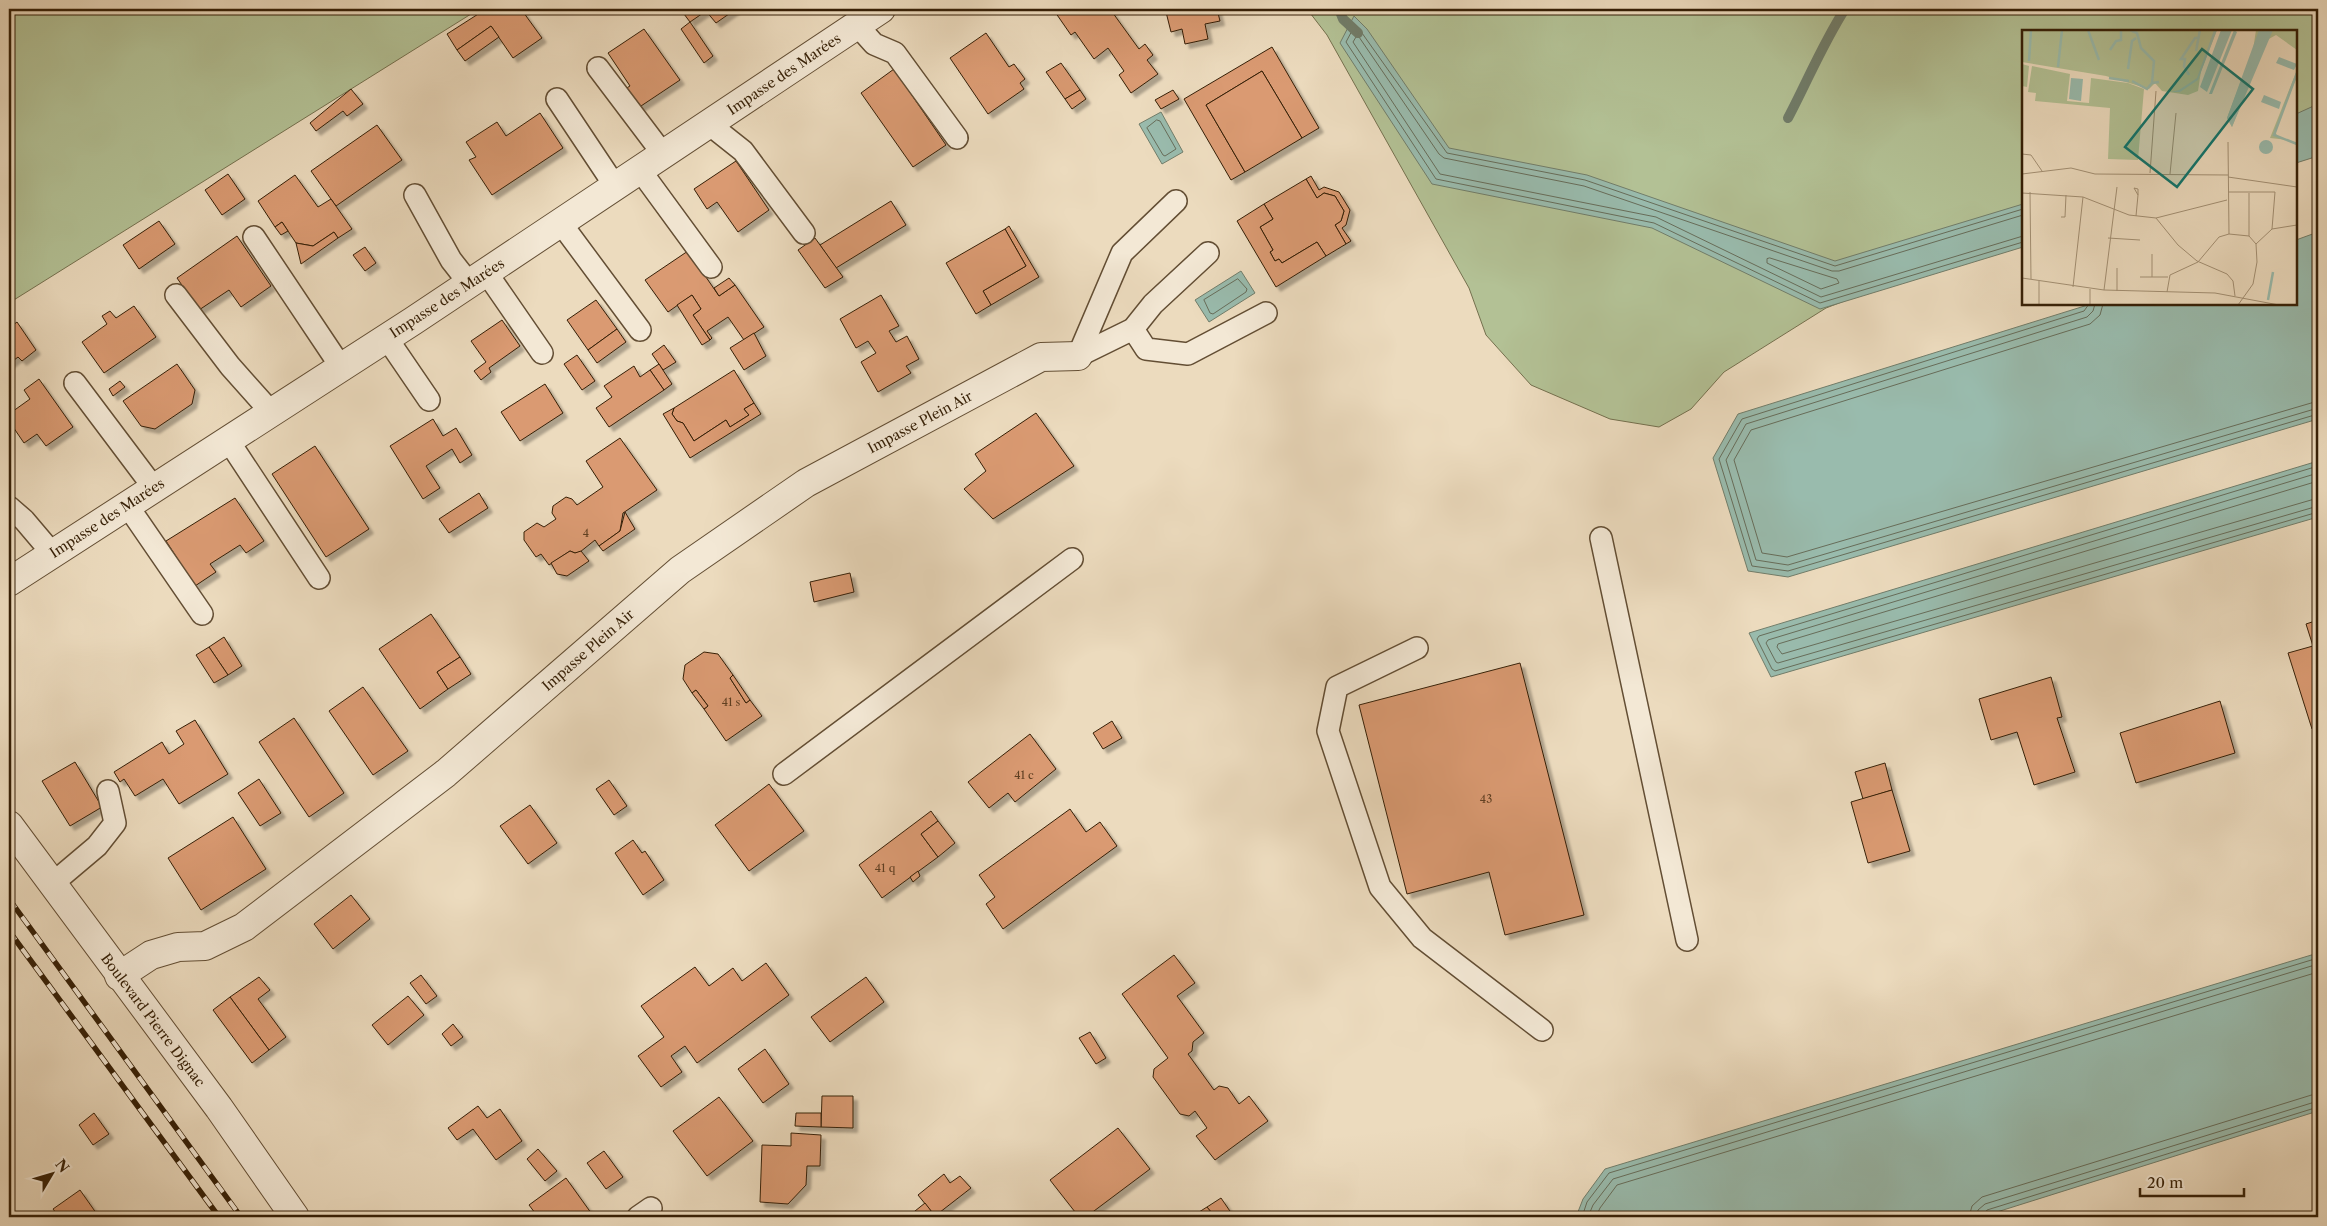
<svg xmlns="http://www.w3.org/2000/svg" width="2327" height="1226" font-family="'Libre Caslon Text',serif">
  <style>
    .green { fill: #b3c195; stroke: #74704e }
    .water { fill: #99bbad; stroke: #717d6a }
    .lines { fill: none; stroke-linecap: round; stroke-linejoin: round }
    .shore { stroke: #676d5a; stroke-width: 1 }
    .stream { stroke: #717d6a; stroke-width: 10 }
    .building { fill: #da9a72; stroke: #351f06; filter: url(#shadow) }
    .service-casing { stroke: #634e34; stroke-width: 24 }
    .minor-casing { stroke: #634e34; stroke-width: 30 }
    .service { stroke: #f3e8d5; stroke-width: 21 }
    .minor { stroke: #f3e8d5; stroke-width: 28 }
    .rail-casing { stroke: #351f06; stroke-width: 5.5 }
    .rail { stroke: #f3e8d5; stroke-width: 4; stroke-dasharray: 11; stroke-linecap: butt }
    .labels { text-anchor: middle; stroke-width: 4; stroke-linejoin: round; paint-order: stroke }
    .number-label { font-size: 11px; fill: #5e3e21 }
    .street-label { font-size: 14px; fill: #351f06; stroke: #f3e8d5 }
    .inset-river { fill: none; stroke: #99bbad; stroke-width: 2.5 }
    .inset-road { fill: none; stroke: #a39074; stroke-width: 1 }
    .view { fill: #0f766e; fill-opacity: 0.15; stroke: #0f766e; stroke-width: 2.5 }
    .inset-edge { fill: none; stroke: #351f06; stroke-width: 2.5 }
  </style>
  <defs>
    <filter id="shadow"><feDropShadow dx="4.5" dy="4.5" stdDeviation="1" flood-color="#0004"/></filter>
  </defs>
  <rect width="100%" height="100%" fill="#ecdbbe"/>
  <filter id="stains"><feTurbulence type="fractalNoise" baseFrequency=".004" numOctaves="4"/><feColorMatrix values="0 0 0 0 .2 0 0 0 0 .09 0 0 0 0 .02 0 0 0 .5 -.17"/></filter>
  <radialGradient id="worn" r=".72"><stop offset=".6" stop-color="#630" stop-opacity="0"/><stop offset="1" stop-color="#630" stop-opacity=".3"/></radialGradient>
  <!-- green -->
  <g class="green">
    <polygon points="9,9 479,9 9,303"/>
    <polygon points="1307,9 2318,9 2318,149 2296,156 2296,31 2023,31 2023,240 1993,244 1826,308 1724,372 1691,409 1659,427 1610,419 1531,385 1486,335 1469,288 1327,35"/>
  </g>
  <!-- water -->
  <g class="water">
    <polygon points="1354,16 1367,29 1449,148 1587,175 1835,261 2023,204 2023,247 1820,309 1652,228 1432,184 1340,43"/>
    <polygon points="2318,104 2318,156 2296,163 2296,114"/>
    <polygon points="1161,112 1183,152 1162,164 1139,124"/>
    <polygon points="2318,232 2318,419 1788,577 1748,571 1713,458 1738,414 2091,304 2296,304 2296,240"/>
    <polygon points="1241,271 1255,293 1209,322 1195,300"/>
    <polygon points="2318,461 2318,517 1771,677 1749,633"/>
    <polygon points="2318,953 2318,1111 1981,1217 1576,1217 1583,1199 1605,1169"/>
  </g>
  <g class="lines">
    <!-- shore -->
    <g class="shore">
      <polygon points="1157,120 1160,121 1176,149 1165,156 1163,155 1147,128"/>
      <polyline points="2023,209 1835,266 1585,180 1447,153 1357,26 1354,27 1346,42 1436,179 1654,223 1820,303 2023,242"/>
      <polyline points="2023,215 1839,271 1832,271 1584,186 1444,158 1439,154 1359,37 1356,37 1353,42 1440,174 1656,217 1821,297 2023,236"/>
      <polygon points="1770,258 1837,279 1839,283 1821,289 1767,263 1767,259"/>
      <polygon points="1238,279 1247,289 1246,292 1213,314 1210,313 1204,300"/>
      <polyline points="2089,304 2084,311 1742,419 1719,459 1752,566 1788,571 2318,414"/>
      <polyline points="2095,304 2093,311 2087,317 1746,424 1726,460 1756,560 1788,565 2318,408"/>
      <polyline points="2103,304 2100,315 2090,324 1751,430 1734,460 1762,553 1787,557 2318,401"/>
      <polyline points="2318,466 1759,636 1757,639 1772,669 1775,671 2318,512"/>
      <polyline points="2318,473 1768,640 1766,643 1776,662 1778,663 2318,506"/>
      <polyline points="2318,481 1778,644 1777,647 1782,654 2318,498"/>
      <polyline points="1582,1217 1587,1202 1609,1173 2318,958"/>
      <polyline points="1588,1217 1593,1205 1613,1179 2318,964"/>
      <polyline points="1596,1217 1600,1208 1617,1185 2318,972"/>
      <polyline points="1969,1217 1972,1206 1982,1197 2318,1093"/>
      <polyline points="1977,1217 1978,1210 1985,1204 2318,1101"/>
      <polyline points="1983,1217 1987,1210 2318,1107"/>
    </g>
    <!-- stream -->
    <g class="stream">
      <polyline points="1339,9 1343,19 1358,33"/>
      <path d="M1788,118C1807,82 1823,43 1845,9"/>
    </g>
  </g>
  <!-- building -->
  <g class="building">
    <polygon points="486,9 521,9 542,38 513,58 491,26 457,50 447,34"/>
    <polygon points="683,9 736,9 716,23 706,11 690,22 681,10"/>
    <polygon points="1053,9 1110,9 1139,49 1145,44 1153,55 1147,60 1158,74 1131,93 1119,75 1124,71 1108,48 1094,59 1075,32 1071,35"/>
    <polygon points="1172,9 1217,9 1220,21 1205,24 1208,39 1185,44 1182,29 1171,32 1166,12"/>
    <polygon points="690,22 713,56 704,63 681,29"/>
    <polygon points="491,26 499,37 465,61 457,50"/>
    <polygon points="644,29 680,80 638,108 625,89 630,86 608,53"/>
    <polygon points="986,33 1009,67 1014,64 1025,79 1020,83 1024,89 988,114 950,58"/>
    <polygon points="1272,47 1319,128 1302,138 1262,71 1206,105 1245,172 1231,180 1184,99"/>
    <polygon points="1061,63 1080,90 1065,99 1046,72"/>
    <polygon points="894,69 946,145 913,167 861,93"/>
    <polygon points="1262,71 1302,138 1245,172 1206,105"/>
    <polygon points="351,89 363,104 347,116 343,111 316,131 310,123"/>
    <polygon points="1080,90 1086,99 1072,109 1065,99"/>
    <polygon points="1173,90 1179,99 1161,109 1155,100"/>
    <polygon points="540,113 563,148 492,195 469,160 476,157 466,142 497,122 506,136"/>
    <polygon points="377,125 402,160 336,206 311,171"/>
    <polygon points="736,161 769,210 738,232 717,202 707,209 694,189"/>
    <polygon points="228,174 245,199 222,215 205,190"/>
    <polygon points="295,175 318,207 331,199 352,229 338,238 334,232 313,246 296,243 282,222 275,227 258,201"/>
    <polygon points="1311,176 1319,190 1324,187 1339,192 1350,210 1346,225 1342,228 1351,241 1346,244 1335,225 1341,221 1344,211 1335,196 1324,193 1317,198 1306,179"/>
    <polygon points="1306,179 1317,198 1324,193 1335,196 1344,211 1341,221 1335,225 1346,244 1326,256 1317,242 1282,263 1279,259 1275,261 1270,252 1273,250 1260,227 1273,219 1264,204"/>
    <polygon points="891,201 906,225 836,268 820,245"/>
    <polygon points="1264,204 1273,219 1260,227 1273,250 1270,252 1275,261 1279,259 1282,263 1317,242 1326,256 1276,287 1237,221"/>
    <polygon points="159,221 175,244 139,269 123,245"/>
    <polygon points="282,222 288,231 281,235 275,227"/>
    <polygon points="1009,226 1039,277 991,305 983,291 1026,266 1005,229"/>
    <polygon points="1005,229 1026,266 983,291 991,305 976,314 946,263"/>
    <polygon points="334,232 338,238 301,264 296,243 313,246"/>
    <polygon points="237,236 271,286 241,307 229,290 199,310 177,278"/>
    <polygon points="815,238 843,277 825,288 798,250"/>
    <polygon points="365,247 376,263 365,271 353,255"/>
    <polygon points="688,251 719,296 735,285 764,327 744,340 728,317 707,331 712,338 710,340 693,315 701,309 692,295 668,312 645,280"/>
    <polygon points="729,278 735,285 719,296 714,288"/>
    <polygon points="692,295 701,309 693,315 710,340 702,345 677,305"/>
    <polygon points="881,295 899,326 889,331 896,342 907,336 919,359 906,366 911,373 878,392 861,362 876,353 868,341 856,348 840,319"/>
    <polygon points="596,300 617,329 588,350 567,320"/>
    <polygon points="134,306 156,337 104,373 82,342 107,324 102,316 110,311 116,318"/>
    <polygon points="502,320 520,346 489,368 491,372 481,380 474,371 486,362 471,341"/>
    <polygon points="17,322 36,350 22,361 18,357 9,364 9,328"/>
    <polygon points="617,329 626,342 597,363 588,350"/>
    <polygon points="754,333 766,356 744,370 730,348"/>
    <polygon points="664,345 676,362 663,370 652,354"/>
    <polygon points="577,355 595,381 582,390 564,364"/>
    <polygon points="177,364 195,390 192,404 155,429 141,426 123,401"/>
    <polygon points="659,364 672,384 664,390 650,370"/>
    <polygon points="634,366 640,377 650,370 664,390 609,427 596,408 612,397 604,386"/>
    <polygon points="734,370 754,403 744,409 749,415 730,427 726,420 694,441 683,423 677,421 672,414 674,408"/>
    <polygon points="39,379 73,427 46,446 37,434 24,443 9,421 9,414 30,399 24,390"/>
    <polygon points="120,381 125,387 113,396 109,389"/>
    <polygon points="545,384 563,413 520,441 501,412"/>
    <polygon points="754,403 761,414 690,458 663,414 674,408 672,414 677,421 683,423 694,441 726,420 730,427 749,415 744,409"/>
    <polygon points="1036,413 1074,466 993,519 964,489 986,471 975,454"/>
    <polygon points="433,419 443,436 456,428 472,455 460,463 452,449 426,466 440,488 423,499 390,446"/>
    <polygon points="620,438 657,490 623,513 620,531 599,546 595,540 580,552 575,553 570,551 549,565 541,554 536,557 524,540 524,532 537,523 544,527 556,519 552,513 553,506 566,497 572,499 577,505 603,487 586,461"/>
    <polygon points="315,446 369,529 326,557 272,474"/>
    <polygon points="479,493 488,508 449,533 439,519"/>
    <polygon points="235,498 264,541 246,553 240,545 210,564 216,572 195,586 166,541"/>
    <polygon points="625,512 635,529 603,551 599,546 620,531"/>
    <polygon points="570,551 575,553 581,551 589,561 567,576 557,574 551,563"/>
    <polygon points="850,573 854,592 814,602 810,582"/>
    <polygon points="431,614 460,657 437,672 448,689 420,709 379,649"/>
    <polygon points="2318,620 2318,727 2312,729 2288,653 2313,646 2306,624"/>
    <polygon points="224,637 242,666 228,675 209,647"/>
    <polygon points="209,647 228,675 214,683 196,655"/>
    <polygon points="704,652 718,654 733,675 730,678 746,703 750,700 762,716 726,741 704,709 708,706 696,690 692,693 683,679 685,665"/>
    <polygon points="460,657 471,674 448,689 437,672"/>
    <polygon points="1520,663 1584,915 1505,935 1489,872 1407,894 1359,705"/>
    <polygon points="733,675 750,700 746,703 730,678"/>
    <polygon points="2051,677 2062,717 2057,718 2075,772 2034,785 2017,732 1991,740 1979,699"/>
    <polygon points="363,687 408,751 373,775 329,711"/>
    <polygon points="696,690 708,706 704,709 692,693"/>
    <polygon points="2220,701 2235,753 2136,783 2120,733"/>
    <polygon points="294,718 344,793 309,817 259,742"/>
    <polygon points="195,720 228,774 179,804 163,779 135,796 124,779 120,782 114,772 162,742 169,754 184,744 176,731"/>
    <polygon points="1112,721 1122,738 1103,749 1093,733"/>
    <polygon points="1030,734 1056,769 1015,802 1008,793 989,808 968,782"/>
    <polygon points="75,762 102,807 70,826 42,781"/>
    <polygon points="1885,763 1892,790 1863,799 1855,772"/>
    <polygon points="259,779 281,813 260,826 238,793"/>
    <polygon points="609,780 627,806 614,815 596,789"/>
    <polygon points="769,784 804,831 749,871 715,825"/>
    <polygon points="1892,790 1910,851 1868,863 1851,802"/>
    <polygon points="530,805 557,843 528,864 500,826"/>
    <polygon points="1070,809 1086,832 1100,822 1117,846 1003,929 986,904 995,897 979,875"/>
    <polygon points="931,811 938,821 921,834 938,857 882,898 859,865"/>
    <polygon points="233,817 266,869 201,910 168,858"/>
    <polygon points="938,821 955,843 938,857 921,834"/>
    <polygon points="633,840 642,853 645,851 664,880 643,895 615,853"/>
    <polygon points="918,871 920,876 913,882 910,877"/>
    <polygon points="351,895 370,919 333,949 314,924"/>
    <polygon points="1174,955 1195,983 1177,996 1204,1033 1193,1042 1192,1051 1188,1054 1214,1090 1219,1086 1228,1088 1239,1104 1249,1096 1268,1121 1215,1160 1196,1136 1207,1128 1195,1111 1189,1116 1180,1114 1153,1077 1154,1069 1168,1058 1122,994"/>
    <polygon points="766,963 789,995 697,1063 685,1046 671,1056 682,1072 661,1087 638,1056 664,1037 641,1006 695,967 709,986 733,968 742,981"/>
    <polygon points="421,975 437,996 426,1004 410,983"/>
    <polygon points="259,977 270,990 258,999 286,1037 269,1050 230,997"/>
    <polygon points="866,977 884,1002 830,1042 811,1017"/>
    <polygon points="408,996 424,1015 388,1045 372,1025"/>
    <polygon points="230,997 269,1050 252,1063 213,1010"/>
    <polygon points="453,1024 463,1037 451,1046 442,1034"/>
    <polygon points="1090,1032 1106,1058 1096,1064 1079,1038"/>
    <polygon points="765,1049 789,1084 763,1103 738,1069"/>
    <polygon points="822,1096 853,1096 853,1128 821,1127"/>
    <polygon points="719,1097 753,1141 707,1176 673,1131"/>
    <polygon points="478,1106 487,1118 500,1109 522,1141 496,1160 473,1129 457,1140 448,1128"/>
    <polygon points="94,1113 109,1134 93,1145 79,1125"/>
    <polygon points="796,1113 821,1113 821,1127 795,1126"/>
    <polygon points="1118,1128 1150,1169 1086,1217 1079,1217 1050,1180"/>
    <polygon points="791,1133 821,1135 820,1166 807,1166 806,1185 788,1204 760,1202 762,1145 791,1146"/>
    <polygon points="538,1149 557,1171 545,1181 527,1159"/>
    <polygon points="604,1151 623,1177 606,1189 587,1163"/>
    <polygon points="944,1174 950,1183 960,1176 971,1188 935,1216 918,1195"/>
    <polygon points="566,1178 594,1217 538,1217 529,1205"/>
    <polygon points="80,1190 99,1217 59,1217 53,1209"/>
    <polygon points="1221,1198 1234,1217 1215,1217 1207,1207"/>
    <polygon points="925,1203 935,1216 911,1217 910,1215"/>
    <polygon points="1207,1207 1215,1217 1191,1217"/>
  </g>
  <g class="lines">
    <!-- service casing -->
    <g class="service-casing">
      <g id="service">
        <polyline points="857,25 874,44 895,53 957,138"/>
        <polyline points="598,68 663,154"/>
        <polyline points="557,99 615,186"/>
        <polyline points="709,124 743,151 804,233"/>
        <polyline points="640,170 711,267"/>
        <polyline points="415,195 451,260 469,283"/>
        <polyline points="560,222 640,330"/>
        <polyline points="254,237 341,367"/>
        <polyline points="486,272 542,353"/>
        <polyline points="176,295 230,366 271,412"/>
        <polyline points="1133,329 1146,349 1188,354 1266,313"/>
        <polyline points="386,337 429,400"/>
        <polyline points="1078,356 1122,253 1176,201"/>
        <polyline points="1078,356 1133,329 1153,304 1208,253"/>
        <polyline points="75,383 154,488"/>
        <polyline points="228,440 319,578"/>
        <polyline points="127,505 202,614"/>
        <polyline points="9,507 24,520 52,553"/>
        <polyline points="1601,538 1687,940"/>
        <polyline points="1417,648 1337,687 1328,731 1380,887 1422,938 1542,1030"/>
        <polyline points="784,774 1072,559"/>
        <polyline points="52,884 97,846 115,823 108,791"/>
        <polyline points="638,1217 651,1208"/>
      </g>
    </g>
    <!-- minor casing -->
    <g class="minor-casing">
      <g id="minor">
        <polyline points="9,582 413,321 881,9"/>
        <polyline points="9,825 219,1108 295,1217"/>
        <polyline points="119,976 151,955 178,947 205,946 244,927 446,773 680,570 806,483 1041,357 1078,356"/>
      </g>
    </g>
    <!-- service -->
    <use href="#service" class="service"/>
    <!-- minor -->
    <use href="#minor" class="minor"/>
    <!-- rail casing -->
    <g class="rail-casing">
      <g id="rail">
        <polyline points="9,899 241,1217"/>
        <polyline points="9,931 219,1217"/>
      </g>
    </g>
    <!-- rail -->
    <use href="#rail" class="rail"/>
  </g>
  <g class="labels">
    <!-- number labels -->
    <g class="number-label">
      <text x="586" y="537">4</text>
      <text x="731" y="706">41 s</text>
      <text x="1024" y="779">41 c</text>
      <text x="1486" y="803">43</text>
      <text x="885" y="872">41 q</text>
    </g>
    <!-- street labels -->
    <g class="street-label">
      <text transform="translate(784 74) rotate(-34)" y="5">Impasse des Marées</text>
      <text transform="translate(447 298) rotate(-33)" y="5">Impasse des Marées</text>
      <text transform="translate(920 422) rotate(-28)" y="5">Impasse Plein Air</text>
      <text transform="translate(107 518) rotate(-33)" y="5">Impasse des Marées</text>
      <text transform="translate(588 650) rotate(-41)" y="5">Impasse Plein Air</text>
      <text transform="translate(153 1020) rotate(53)" y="5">Boulevard Pierre Dignac</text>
    </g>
  </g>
  <!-- overview -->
  <g transform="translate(2022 30)">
    <rect width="275" height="275" fill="#ecdbbe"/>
    <path d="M0,0H195L179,41L176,61L166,65L140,61L133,53L127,59L84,46L0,32ZM234,0H275V20L254,5L245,10L210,97L205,88L231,20ZM0,34L7,36L5,57L0,56ZM10,36L48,44L45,71L67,73L69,48L106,53L122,59L116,130L86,129L88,78L13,71L14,63L6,62ZM275,40V46L253,101L255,106L266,110L248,108Z" fill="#b3c195"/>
    <path d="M192,0H195L176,50L158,62H149L157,60L175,48ZM199,0H210L185,62L178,57ZM212,0L215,2L190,64H187ZM237,0H251L210,97L205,88ZM257,27L275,34L272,40L254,33ZM49,48L61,49L59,71L47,69ZM242,65L259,72L257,79L239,72ZM237 117a7 7 0 1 1 14 0a7 7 0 1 1-14 0Z" fill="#99bbad"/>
    <path class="inset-river" d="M66,0L77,30M108,0L115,3L119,18L132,31L130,53M88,20L94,11L99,10V0M174,21L178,0M7,31L9,0M36,37L40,0M106,39L110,11L114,8M167,45L162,36L163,29H159L173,8H177M87,48L107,51M110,51L125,59L130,53L137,52M275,114L252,105L275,43M246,270L251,242"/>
    <path class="inset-road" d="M206,112L207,204M0,124L9,125L20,141M128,143L134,61M0,144L49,138L73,144L206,145M148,144L154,83M206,147L275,157M8,162L9,249M206,162H253L250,199L234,214M0,163L61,167L107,185L134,188L205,170M114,186L116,165V159L112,158L116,165M39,187H43L44,165M134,188L156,215L175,231L205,244L211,251L213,266M250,199L275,195M86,208L118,210M130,224V247M118,247H146M0,248L82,260L193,263L257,275M17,251V275M51,257L61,167M68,259V275M82,260L95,157M95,261V238M145,262L148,245L176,232L197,207L207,204L227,206M216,275L231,254L235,232L234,214L227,206V163"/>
    <path class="view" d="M180,19L231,59L155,157L103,117Z"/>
    <rect width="275" height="275" class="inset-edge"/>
  </g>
  <!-- margin -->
  <rect width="2327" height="1226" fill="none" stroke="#ecdbbe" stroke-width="30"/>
  <rect x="10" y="10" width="2307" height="1206" fill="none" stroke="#351f06" stroke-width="2.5"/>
  <rect x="15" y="15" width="2297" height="1196" fill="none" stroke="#351f06"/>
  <!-- north arrow -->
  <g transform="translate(52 1174) rotate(52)" stroke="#f3e8d5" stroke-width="4" paint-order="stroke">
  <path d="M0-4L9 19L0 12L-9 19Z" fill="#351f06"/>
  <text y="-8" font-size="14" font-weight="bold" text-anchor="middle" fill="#351f06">N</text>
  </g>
  <!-- scale -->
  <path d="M2140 1188v8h104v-8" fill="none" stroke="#351f06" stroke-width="2.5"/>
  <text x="2147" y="1188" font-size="15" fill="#351f06" stroke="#f3e8d5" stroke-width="4" paint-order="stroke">20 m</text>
  <rect width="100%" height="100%" filter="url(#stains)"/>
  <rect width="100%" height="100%" fill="url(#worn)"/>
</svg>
